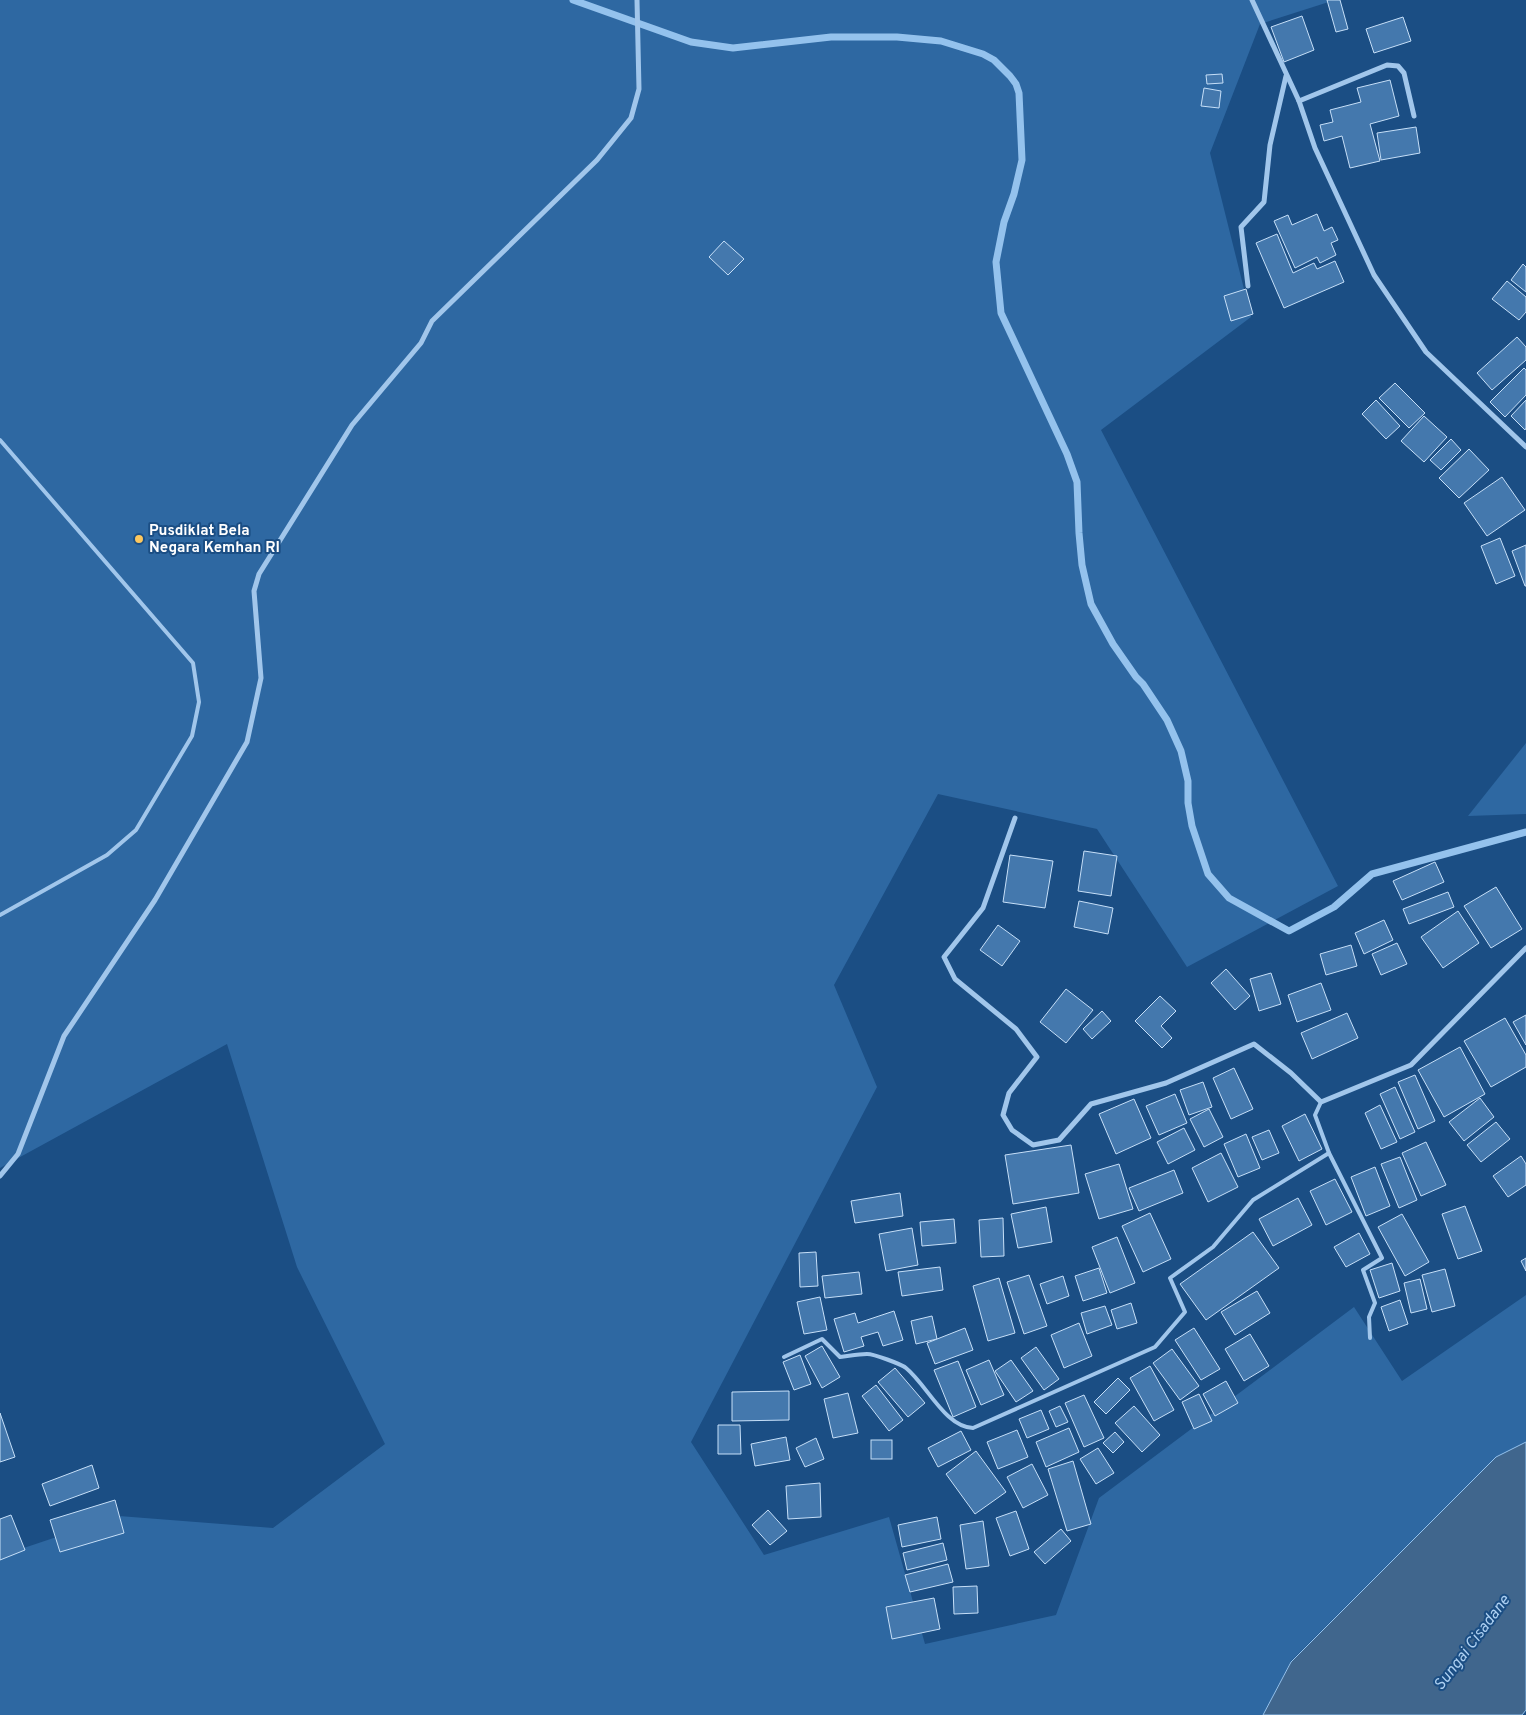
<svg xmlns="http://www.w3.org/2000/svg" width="1526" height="1715" font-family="Overpass,sans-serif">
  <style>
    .green { fill: #2e68a2 }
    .water { fill: #40668d; stroke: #94c2ed }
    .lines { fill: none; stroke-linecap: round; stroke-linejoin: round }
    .stream { stroke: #94c2ed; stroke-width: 7 }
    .building { fill: #4478ad; stroke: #c6dff8 }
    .service { stroke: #a1c6eb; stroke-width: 4 }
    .minor { stroke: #a1c6eb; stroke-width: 5 }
    .poi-dot { fill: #fcc75e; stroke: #1b4e84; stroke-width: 2 }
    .labels { text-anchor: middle; stroke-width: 4; stroke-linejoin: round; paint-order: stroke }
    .poi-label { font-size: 15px; font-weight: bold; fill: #fff; stroke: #1b4e84; text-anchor: start }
    .water-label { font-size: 16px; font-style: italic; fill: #add0f2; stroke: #1b4e84 }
  </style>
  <rect width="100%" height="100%" fill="#1b4e84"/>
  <!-- green -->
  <g class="green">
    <polygon points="0,0 1335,0 1260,24 1210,153 1251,317 1101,430 1338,886 1187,967 1097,829 938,794 834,985 877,1087 691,1442 764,1555 889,1517 925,1644 1056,1615 1099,1498 1354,1307 1402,1381 1526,1295 1526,1442 1496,1457 1291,1661 1263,1715 0,1715 0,1556 119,1516 273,1528 385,1444 297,1267 227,1044 0,1168"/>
    <polygon points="1526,743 1526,814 1468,816"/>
  </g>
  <!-- water -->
  <polygon class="water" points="1526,1442 1526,1710 1522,1715 1263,1715 1291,1662 1496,1457"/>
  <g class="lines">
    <!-- stream -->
    <polyline class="stream" points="573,0 691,42 733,48 831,37 897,37 941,41 983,54 994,60 1010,76 1016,84 1019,93 1022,160 1014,194 1004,222 996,262 1001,313 1067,454 1077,482 1079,533 1082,565 1091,604 1113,644 1136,677 1143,684 1167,720 1181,751 1188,781 1188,803 1192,826 1208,874 1229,898 1289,931 1334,907 1372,874 1526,832"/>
  </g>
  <!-- building -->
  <g class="building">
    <polygon points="1327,0 1340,0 1348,29 1336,32"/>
    <polygon points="1302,16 1314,50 1284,62 1271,27"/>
    <polygon points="1403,17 1411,41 1374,53 1366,29"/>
    <polygon points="1222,74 1223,83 1207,84 1206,75"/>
    <polygon points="1390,80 1399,116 1370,124 1380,161 1350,168 1342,136 1324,141 1320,125 1333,122 1330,110 1361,102 1357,88"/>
    <polygon points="1204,88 1221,91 1219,108 1201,106"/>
    <polygon points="1416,127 1420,153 1381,160 1377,133"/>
    <polygon points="1317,214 1324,231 1332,227 1338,240 1331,243 1336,255 1320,263 1317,257 1295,268 1274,221 1288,215 1292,225"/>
    <polygon points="1277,234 1293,273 1314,263 1317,269 1335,261 1344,282 1284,308 1256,243"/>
    <polygon points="724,241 744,259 728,275 709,257"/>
    <polygon points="1523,264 1526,267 1526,292 1511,280"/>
    <polygon points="1507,281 1526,297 1526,312 1519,320 1492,299"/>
    <polygon points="1246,289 1253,314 1231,321 1224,296"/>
    <polygon points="1517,337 1526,347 1526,360 1492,390 1477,373"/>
    <polygon points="1524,368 1526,370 1526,395 1505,417 1490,402"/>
    <polygon points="1395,383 1425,413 1409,428 1379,398"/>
    <polygon points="1376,400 1400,426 1386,439 1362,414"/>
    <polygon points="1526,400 1526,428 1525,430 1511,416"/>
    <polygon points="1424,416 1447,437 1424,462 1401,441"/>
    <polygon points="1451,439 1461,450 1441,470 1430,460"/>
    <polygon points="1469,449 1489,470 1459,498 1439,478"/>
    <polygon points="1502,477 1525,510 1487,536 1464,503"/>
    <polygon points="1500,538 1515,576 1496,584 1481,546"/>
    <polygon points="1526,545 1526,586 1525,586 1512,551"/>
    <polygon points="1084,851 1117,856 1111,896 1078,891"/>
    <polygon points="1010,855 1053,861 1045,908 1003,902"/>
    <polygon points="1435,862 1444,882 1402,900 1393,881"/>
    <polygon points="1496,887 1522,929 1491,948 1464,906"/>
    <polygon points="1448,892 1454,907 1409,924 1403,909"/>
    <polygon points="1079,901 1113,908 1108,934 1074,927"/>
    <polygon points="1458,911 1479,943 1443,968 1421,937"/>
    <polygon points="1384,920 1393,940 1364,954 1355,933"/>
    <polygon points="998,925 1020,941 1002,966 980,950"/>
    <polygon points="1397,943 1407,964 1381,975 1372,954"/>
    <polygon points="1351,945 1357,966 1326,975 1320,954"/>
    <polygon points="1226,969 1250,996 1235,1010 1211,983"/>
    <polygon points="1271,973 1281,1004 1259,1011 1250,979"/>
    <polygon points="1321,983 1331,1010 1297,1022 1288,995"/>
    <polygon points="1066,989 1093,1010 1066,1043 1040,1022"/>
    <polygon points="1160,996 1176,1011 1161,1026 1172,1038 1162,1048 1135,1021"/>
    <polygon points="1102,1011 1111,1021 1092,1039 1083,1029"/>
    <polygon points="1347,1013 1358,1038 1312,1059 1301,1033"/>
    <polygon points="1526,1015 1526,1045 1513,1022"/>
    <polygon points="1505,1018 1526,1055 1526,1067 1491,1087 1464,1041"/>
    <polygon points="1460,1047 1485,1094 1444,1117 1418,1070"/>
    <polygon points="1234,1068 1253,1109 1231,1119 1213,1078"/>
    <polygon points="1415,1075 1435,1121 1418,1129 1398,1082"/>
    <polygon points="1203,1082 1212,1107 1189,1115 1180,1090"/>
    <polygon points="1395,1087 1415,1132 1400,1139 1380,1094"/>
    <polygon points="1175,1094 1187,1123 1159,1135 1146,1106"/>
    <polygon points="1480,1098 1494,1117 1464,1141 1449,1122"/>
    <polygon points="1134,1099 1151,1138 1116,1154 1099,1114"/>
    <polygon points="1380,1105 1397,1142 1381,1149 1365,1113"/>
    <polygon points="1209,1109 1223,1137 1204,1147 1190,1119"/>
    <polygon points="1305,1114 1322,1149 1299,1161 1282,1126"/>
    <polygon points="1496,1122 1510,1139 1481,1162 1467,1145"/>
    <polygon points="1184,1128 1195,1150 1168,1164 1157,1142"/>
    <polygon points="1269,1130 1279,1153 1262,1160 1252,1137"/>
    <polygon points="1246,1134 1260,1168 1238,1177 1224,1144"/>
    <polygon points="1426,1142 1446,1185 1421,1196 1402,1153"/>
    <polygon points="1071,1145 1079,1193 1013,1204 1005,1155"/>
    <polygon points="1221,1153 1238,1187 1208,1202 1192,1168"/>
    <polygon points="1521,1156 1526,1164 1526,1185 1508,1197 1493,1176"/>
    <polygon points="1400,1157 1417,1200 1399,1208 1381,1164"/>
    <polygon points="1119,1164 1133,1209 1099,1219 1085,1174"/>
    <polygon points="1375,1167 1390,1206 1366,1216 1351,1177"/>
    <polygon points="1174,1170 1183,1193 1139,1211 1129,1188"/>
    <polygon points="1335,1179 1352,1212 1326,1225 1310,1191"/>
    <polygon points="900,1193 903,1216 855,1223 851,1201"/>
    <polygon points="1298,1198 1312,1225 1273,1246 1259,1219"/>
    <polygon points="1465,1206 1482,1251 1458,1259 1442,1214"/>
    <polygon points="1046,1207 1052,1242 1018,1248 1011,1214"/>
    <polygon points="1150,1213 1171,1259 1143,1272 1122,1226"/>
    <polygon points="1402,1214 1429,1262 1405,1276 1378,1227"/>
    <polygon points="1003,1218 1004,1256 981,1257 979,1220"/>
    <polygon points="954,1219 956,1243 922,1246 920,1222"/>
    <polygon points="912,1228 918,1265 886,1271 879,1234"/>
    <polygon points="1253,1232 1279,1268 1206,1320 1180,1284"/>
    <polygon points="1359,1233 1370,1254 1346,1267 1334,1247"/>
    <polygon points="1117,1237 1135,1283 1110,1293 1092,1247"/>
    <polygon points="816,1252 818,1286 800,1287 799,1253"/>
    <polygon points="1526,1258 1526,1271 1521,1261"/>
    <polygon points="1392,1263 1400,1291 1379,1298 1370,1270"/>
    <polygon points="940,1267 943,1290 902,1296 898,1272"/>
    <polygon points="1099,1268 1107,1293 1083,1301 1075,1276"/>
    <polygon points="1445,1269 1455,1306 1432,1312 1422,1275"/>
    <polygon points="859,1272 862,1294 825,1298 822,1276"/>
    <polygon points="1029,1275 1047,1326 1024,1334 1007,1282"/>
    <polygon points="1063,1276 1069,1296 1047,1304 1040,1284"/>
    <polygon points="999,1278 1015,1333 988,1341 973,1286"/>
    <polygon points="1420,1279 1427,1309 1411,1313 1404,1283"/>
    <polygon points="1257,1291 1270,1313 1235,1335 1221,1312"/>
    <polygon points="820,1297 827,1330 804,1334 797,1302"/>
    <polygon points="1400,1300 1408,1324 1389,1331 1381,1307"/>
    <polygon points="1131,1303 1137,1323 1117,1329 1111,1310"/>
    <polygon points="1105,1306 1112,1325 1087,1334 1081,1313"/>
    <polygon points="894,1311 903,1340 883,1346 878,1332 861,1337 864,1346 844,1352 834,1319 855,1313 858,1323"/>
    <polygon points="932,1316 937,1339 916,1344 911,1321"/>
    <polygon points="1079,1323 1092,1356 1064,1368 1051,1335"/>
    <polygon points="965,1328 973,1350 935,1364 927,1343"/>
    <polygon points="1194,1328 1220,1369 1201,1380 1175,1340"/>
    <polygon points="1250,1334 1269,1366 1244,1381 1225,1349"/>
    <polygon points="822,1346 840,1377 822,1388 805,1356"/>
    <polygon points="1036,1347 1059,1379 1044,1390 1021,1358"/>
    <polygon points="1172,1349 1199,1386 1180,1400 1153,1363"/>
    <polygon points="800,1355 811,1384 794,1390 783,1362"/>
    <polygon points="989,1360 1004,1395 981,1405 966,1370"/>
    <polygon points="1011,1360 1033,1391 1016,1402 995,1371"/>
    <polygon points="958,1361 976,1407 953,1417 934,1370"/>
    <polygon points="1150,1366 1174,1410 1154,1421 1130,1378"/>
    <polygon points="895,1368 925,1403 908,1417 878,1382"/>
    <polygon points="1118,1378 1130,1390 1106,1414 1094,1402"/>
    <polygon points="1226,1381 1238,1403 1215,1416 1203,1394"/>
    <polygon points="876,1385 903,1420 889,1431 862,1396"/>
    <polygon points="789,1391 789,1420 732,1421 732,1392"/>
    <polygon points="848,1393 858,1433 833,1438 824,1399"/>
    <polygon points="1199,1394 1212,1421 1194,1429 1182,1402"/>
    <polygon points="1084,1395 1104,1438 1084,1447 1065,1403"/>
    <polygon points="1060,1406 1068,1422 1056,1427 1049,1411"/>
    <polygon points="1134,1406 1160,1435 1142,1452 1115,1423"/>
    <polygon points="1041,1410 1049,1429 1027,1438 1019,1419"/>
    <polygon points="0,1413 15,1457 0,1462"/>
    <polygon points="718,1425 740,1425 741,1454 718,1454"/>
    <polygon points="1069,1428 1079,1452 1046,1467 1036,1442"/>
    <polygon points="1017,1430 1028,1457 998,1469 987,1442"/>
    <polygon points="961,1431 971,1450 938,1467 928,1448"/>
    <polygon points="1115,1432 1124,1442 1113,1453 1103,1443"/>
    <polygon points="786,1437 790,1460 755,1466 751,1444"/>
    <polygon points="816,1438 824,1459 805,1467 796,1448"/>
    <rect x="871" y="1440" width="21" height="19"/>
    <polygon points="1098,1448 1114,1473 1096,1484 1080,1459"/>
    <polygon points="976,1451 1006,1492 975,1514 946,1474"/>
    <polygon points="1073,1461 1091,1524 1067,1531 1048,1469"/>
    <polygon points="1032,1464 1048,1495 1023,1508 1007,1477"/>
    <polygon points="92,1465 99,1488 50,1506 42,1484"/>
    <polygon points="820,1483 821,1517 788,1519 786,1486"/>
    <polygon points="115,1500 124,1533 60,1552 50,1520"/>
    <polygon points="768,1510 787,1531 770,1545 752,1525"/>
    <polygon points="1016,1511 1029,1549 1010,1556 996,1518"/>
    <polygon points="11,1515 25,1550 0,1560 0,1519"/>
    <polygon points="937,1517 941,1539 902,1547 898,1525"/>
    <polygon points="983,1521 989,1566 966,1569 960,1525"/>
    <polygon points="1061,1529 1071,1541 1045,1564 1034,1552"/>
    <polygon points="943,1543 947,1560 907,1570 903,1553"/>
    <polygon points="948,1564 953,1582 910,1592 905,1575"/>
    <polygon points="977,1586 978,1613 954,1614 953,1587"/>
    <polygon points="934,1598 940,1629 892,1639 886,1607"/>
  </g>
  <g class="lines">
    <!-- service -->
    <g class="service">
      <polyline points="0,440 193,663 199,702 192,736 136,830 107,855 0,915"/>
      <polyline points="1321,1102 1315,1115 1329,1153 1382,1258 1363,1270 1375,1303 1369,1317 1370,1338"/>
      <path d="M784,1357L822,1339L840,1357C849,1356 858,1354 867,1354C874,1354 901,1364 906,1368C927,1385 945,1427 973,1428L1155,1347L1185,1312L1170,1278L1213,1247L1253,1200L1329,1153"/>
    </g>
    <!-- minor -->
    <g class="minor">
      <polyline points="1252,0 1299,101 1315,148 1374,275 1426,352 1526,447"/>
      <polyline points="1299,101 1387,65 1398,66 1404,73 1414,116"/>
      <polyline points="1248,286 1241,227 1264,202 1270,145 1286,76"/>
      <polyline points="1015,818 983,908 944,957 955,979 1016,1029 1037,1057 1009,1093 1003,1115 1012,1130 1033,1145 1059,1140 1091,1104 1166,1083 1254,1044 1291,1073 1321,1102 1411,1065 1526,948"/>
      <polyline points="0,1176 18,1154 64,1036 155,900 247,742 261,678 254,591 259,574 352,425 421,343 432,321 597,160 631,118 639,89 637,0"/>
    </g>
  </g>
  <!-- markers -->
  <circle class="poi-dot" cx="139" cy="539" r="5"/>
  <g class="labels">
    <!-- poi labels -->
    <g class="poi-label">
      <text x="149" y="535">Pusdiklat Bela<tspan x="149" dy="17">Negara Kemhan RI</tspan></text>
    </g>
    <!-- water labels -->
    <g class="water-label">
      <text transform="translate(1471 1642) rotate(-53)" y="6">Sungai Cisadane</text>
    </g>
  </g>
</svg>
